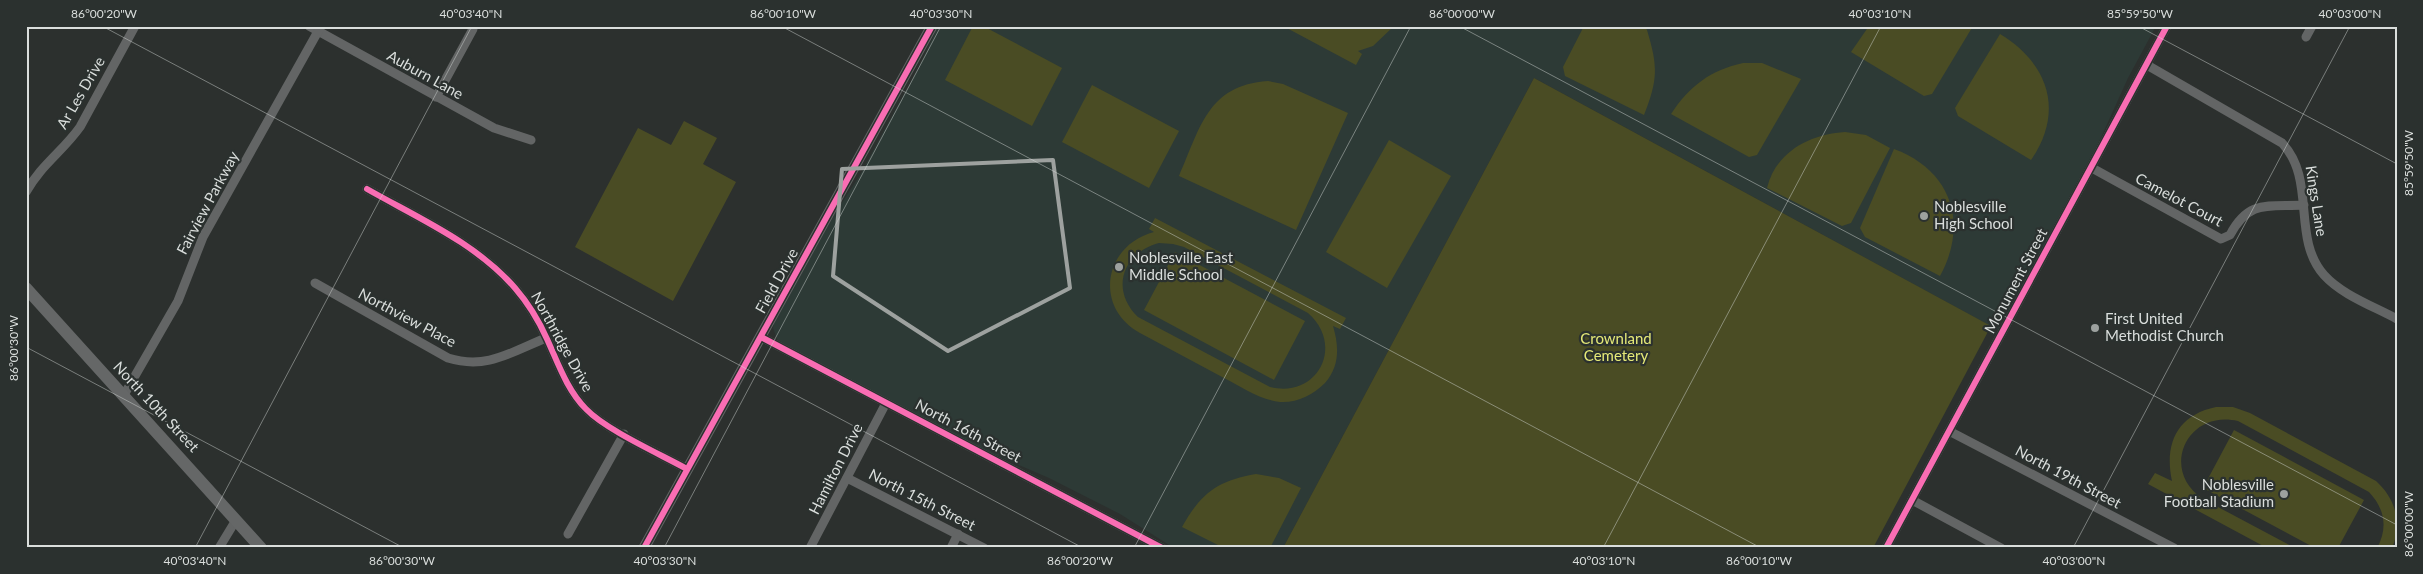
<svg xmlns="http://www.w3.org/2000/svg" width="2423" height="574" font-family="Lato,sans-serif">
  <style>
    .built { fill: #2d3a36 }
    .green { fill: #4a4c24; fill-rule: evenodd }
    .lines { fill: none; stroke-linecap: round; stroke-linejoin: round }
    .minor { stroke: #636565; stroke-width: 9 }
    .tertiary { stroke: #636565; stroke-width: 11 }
    .secondary { stroke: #656767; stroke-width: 12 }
    .cycleway-casing { stroke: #2b312f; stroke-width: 9 }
    .cycleway { stroke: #f96db3; stroke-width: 6 }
    .marked { fill: none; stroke: #9da19f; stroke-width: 4; stroke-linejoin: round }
    .ticks { fill: none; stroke: #dadedc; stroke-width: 1; stroke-opacity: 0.45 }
    .poi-dot { fill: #9da19f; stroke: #2b312f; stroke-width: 2 }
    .labels { text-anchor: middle; stroke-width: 4.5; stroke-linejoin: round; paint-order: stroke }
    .street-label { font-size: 15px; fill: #dadedc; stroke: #2b312f }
    .poi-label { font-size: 15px; fill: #dadedc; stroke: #2b312f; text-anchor: start }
    .park-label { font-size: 15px; fill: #e5e977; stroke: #2b312f }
    .neatline { fill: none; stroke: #dadedc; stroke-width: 2 }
    .ticks-label { font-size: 12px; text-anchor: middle; fill: #dadedc }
  </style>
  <rect width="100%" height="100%" fill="#2c302e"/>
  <!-- built -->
  <polygon class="built" points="938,26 2156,26 2128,78 2099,142 1998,330 1534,78 1283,548 1174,548 1120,514 1049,478 984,450 778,342 773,328 774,323 832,218 860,175 922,61"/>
  <!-- green -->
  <g class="green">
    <polygon points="973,26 983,26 1062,68 1032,126 945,80"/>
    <polygon points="1283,26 1394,26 1373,46 1358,51 1362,54 1356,65"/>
    <path d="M1584,26H1644L1647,30C1658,67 1658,79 1644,115L1565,76L1563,67Z"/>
    <polygon points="1869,26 1973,26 1932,94 1924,96 1851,52"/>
    <path d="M2000,34C2048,63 2065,111 2031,160L1958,116L1955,108Z"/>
    <path d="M1743,63H1762L1801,79L1757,155L1749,157L1671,114C1689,86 1711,70 1743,63Z"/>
    <polygon points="1534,78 1991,326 1873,548 1283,548"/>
    <path d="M1268,81L1283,84L1348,113L1296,230L1179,176C1200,129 1207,85 1268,81Z"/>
    <polygon points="1092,85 1179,131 1149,188 1062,142"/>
    <polygon points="684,121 717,138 703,164 736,182 673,301 575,247 638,128 671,145"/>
    <path d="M1845,132L1866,135L1890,148L1851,223L1842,226L1767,188C1776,151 1811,134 1845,132Z"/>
    <polygon points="1389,140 1451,176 1387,288 1326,252"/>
    <path d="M1894,149C1951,170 1969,223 1940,276L1865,237L1860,228Z"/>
    <path d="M1155,218L1346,318L1340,329L1333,326C1339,346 1340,366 1325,383C1313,395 1297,403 1280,402C1260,400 1242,387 1224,378C1196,363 1168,348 1140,333C1093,307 1104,245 1154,232L1149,229ZM1159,243L1173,244L1184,247L1308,313C1345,345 1318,399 1270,387L1138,317C1110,290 1122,253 1159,243Z"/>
    <polygon points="1175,252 1305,321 1274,380 1144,310"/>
    <path d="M2216,407H2233L2250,413L2376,481C2395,498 2403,523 2392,548H2377C2388,528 2385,509 2369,492L2238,421C2187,409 2159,470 2203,499L2295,548H2267L2148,484L2155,473L2172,481C2164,444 2177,415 2216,407Z"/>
    <polygon points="2234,430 2364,500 2338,548 2315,548 2203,488"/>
    <path d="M1256,474L1279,478L1301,488L1270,548H1224L1182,527C1201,493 1217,481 1256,474Z"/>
  </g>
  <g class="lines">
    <!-- minor -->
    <g class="minor">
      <polyline points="309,26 494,128 531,140"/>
      <polyline points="2306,37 2312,26"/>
      <path d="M2147,65L2282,143C2317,180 2291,238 2324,275C2342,295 2373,306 2397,319"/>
      <polyline points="436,97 473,29"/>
      <path d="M2092,168L2221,239L2230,235C2249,199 2268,207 2304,205"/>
      <path d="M367,189C418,218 476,243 515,288C528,303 539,321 547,339C558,363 567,390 586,409C606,430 660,454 687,469"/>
      <path d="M26,192C41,165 63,151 80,127L135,26"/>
      <path d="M315,283L448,358C487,370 511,352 546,338"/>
      <polyline points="761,337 1162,548"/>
      <polyline points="124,395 178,301 203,237 321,26"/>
      <polyline points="1949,431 2174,548"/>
      <polyline points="847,478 984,548"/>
      <polyline points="1912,500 2001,548"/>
      <polyline points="568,534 624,434"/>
      <polyline points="219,548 236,520"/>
      <polyline points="810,548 886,403"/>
      <polyline points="951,548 958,534"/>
      <polyline points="1886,548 2167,26"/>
    </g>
    <!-- tertiary -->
    <polyline class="tertiary" points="644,548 932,26"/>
    <!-- secondary -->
    <polyline class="secondary" points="26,288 261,548"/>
    <!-- cycleway casing -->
    <g class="cycleway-casing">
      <g id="cycleway">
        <path d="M367,189C418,218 476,243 515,288C528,303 539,321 547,339C558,363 567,390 586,409C606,430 660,454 687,469"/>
        <polyline points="761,337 1162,548"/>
        <polyline points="644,548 932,26"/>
        <polyline points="1886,548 2167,26"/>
      </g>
    </g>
    <!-- cycleway -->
    <use href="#cycleway" class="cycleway"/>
  </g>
  <!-- marked area -->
  <path class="marked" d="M1053,160L1070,288L948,351L833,276L842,169Z"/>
  <!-- ticks -->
  <path class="ticks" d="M102,26L1083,548M781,26L1761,548M1459,26L2397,525M2138,26L2397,164M26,347L404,548M195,548L472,26M664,548L941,26M1134,548L1411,26M1603,548L1881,26M2073,548L2350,26"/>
  <!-- markers -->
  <g class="poi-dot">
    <circle cx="1924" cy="216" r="5"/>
    <circle cx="1119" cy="267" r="5"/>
    <circle cx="2095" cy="328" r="5"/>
    <circle cx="2284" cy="494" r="5"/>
  </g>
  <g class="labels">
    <!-- street labels -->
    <g class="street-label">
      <text transform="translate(425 75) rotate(29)" y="5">Auburn Lane</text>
      <text transform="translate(81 93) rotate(-60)" y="5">Ar Les Drive</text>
      <text transform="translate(2179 200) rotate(28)" y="5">Camelot Court</text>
      <text transform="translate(2316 201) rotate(81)" y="5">Kings Lane</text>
      <text transform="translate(208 203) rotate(-62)" y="5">Fairview Parkway</text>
      <text transform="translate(777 281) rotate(-61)" y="5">Field Drive</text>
      <text transform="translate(2016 281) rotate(-62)" y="5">Monument Street</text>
      <text transform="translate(407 318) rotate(28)" y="5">Northview Place</text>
      <text transform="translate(562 342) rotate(61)" y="5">Northridge Drive</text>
      <text transform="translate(156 407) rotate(47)" y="5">North 10th Street</text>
      <text transform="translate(968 431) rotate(28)" y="5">North 16th Street</text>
      <text transform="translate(836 469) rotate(-63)" y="5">Hamilton Drive</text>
      <text transform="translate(2068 477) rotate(28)" y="5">North 19th Street</text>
      <text transform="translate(922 500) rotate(27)" y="5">North 15th Street</text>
    </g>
    <!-- poi labels -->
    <g class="poi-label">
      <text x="1934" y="212">Noblesville<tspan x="1934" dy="17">High School</tspan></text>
      <text x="1129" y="263">Noblesville East<tspan x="1129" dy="17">Middle School</tspan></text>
      <text x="2105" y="324">First United<tspan x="2105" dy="17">Methodist Church</tspan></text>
      <text x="2274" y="490" text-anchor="end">Noblesville<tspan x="2274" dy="17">Football Stadium</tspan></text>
    </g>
    <!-- park labels -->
    <g class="park-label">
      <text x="1616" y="344">Crownland<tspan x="1616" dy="17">Cemetery</tspan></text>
    </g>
  </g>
  <!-- border -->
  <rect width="2423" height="574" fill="none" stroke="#2b312f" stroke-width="55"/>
  <rect x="28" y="28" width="2368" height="518" class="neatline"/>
  <g class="ticks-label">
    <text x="104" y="18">86°00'20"W</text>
    <text x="471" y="18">40°03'40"N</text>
    <text x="783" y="18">86°00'10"W</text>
    <text x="941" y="18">40°03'30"N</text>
    <text x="1462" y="18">86°00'00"W</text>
    <text x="1880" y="18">40°03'10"N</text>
    <text x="2140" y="18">85°59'50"W</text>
    <text x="2350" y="18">40°03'00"N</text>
    <text transform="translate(2409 163) rotate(-90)" y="4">85°59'50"W</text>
    <text transform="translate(14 348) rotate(-90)" y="4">86°00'30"W</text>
    <text transform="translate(2409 524) rotate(-90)" y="4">86°00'00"W</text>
    <text x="195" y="565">40°03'40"N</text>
    <text x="402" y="565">86°00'30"W</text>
    <text x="665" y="565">40°03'30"N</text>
    <text x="1080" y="565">86°00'20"W</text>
    <text x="1604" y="565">40°03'10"N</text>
    <text x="1759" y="565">86°00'10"W</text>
    <text x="2074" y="565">40°03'00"N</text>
  </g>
</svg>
